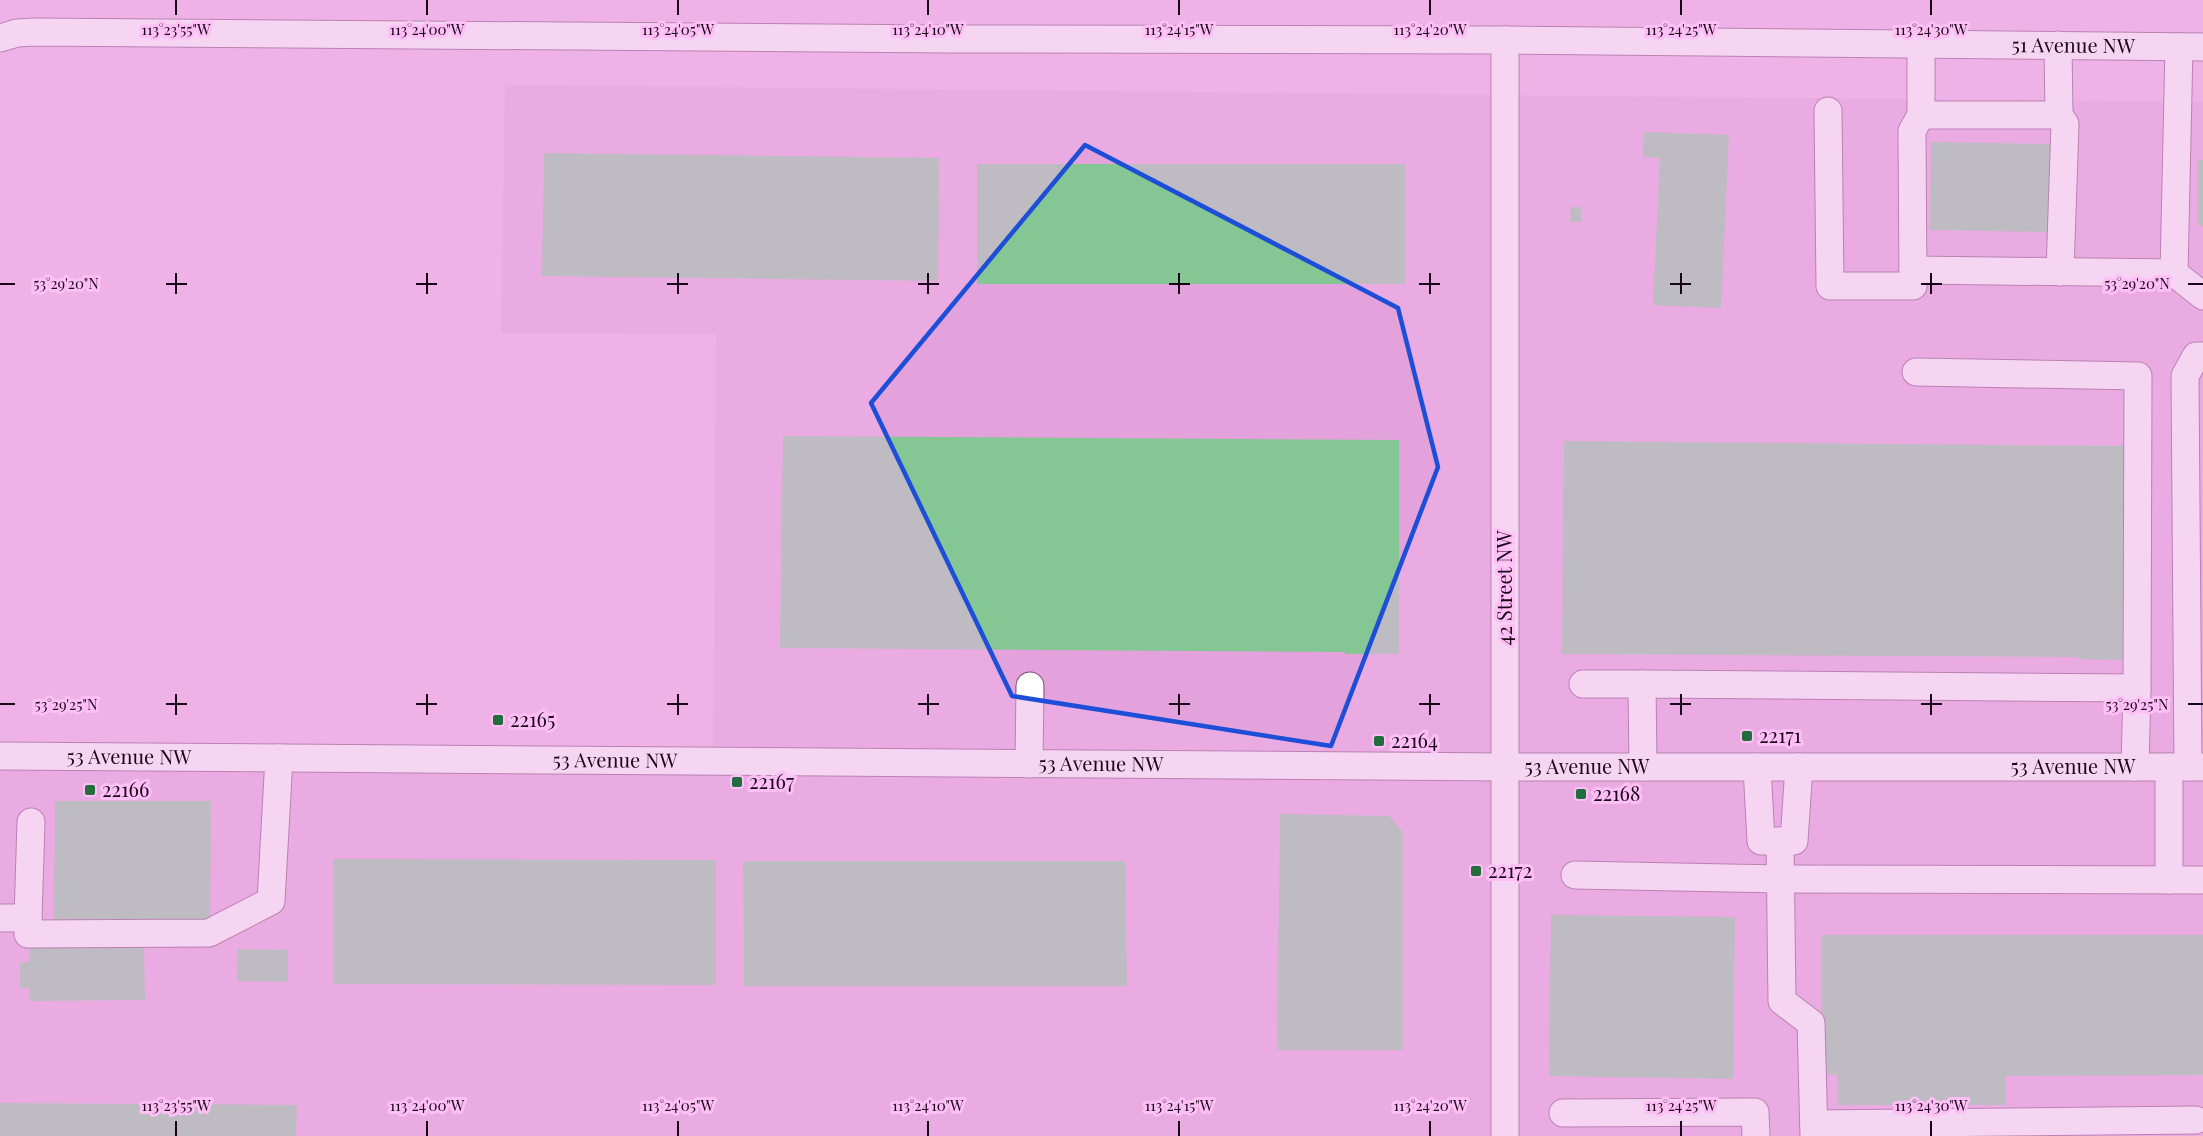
<svg xmlns="http://www.w3.org/2000/svg" width="2203" height="1136" font-family="'Playfair Display',serif">
  <style>
    .built { fill: #e3a2db }
    .building { fill: #84c694 }
    .lines { fill: none; stroke-linecap: round; stroke-linejoin: round }
    .minor-casing { stroke: #7b4675; stroke-width: 29 }
    .minor { stroke: #fff; stroke-width: 27 }
    .marked { fill: none; stroke: #1d4ed8; stroke-width: 4.5; stroke-linejoin: round }
    .ticks { fill: none; stroke: #190518; stroke-width: 2 }
    .poi-dot { fill: #226d3c; stroke: #fdbff5; stroke-width: 2 }
    .labels { text-anchor: middle; stroke-width: 6; stroke-linejoin: round; paint-order: stroke }
    .street-label { font-size: 20px; fill: #190518; stroke: #fdbff5 }
    .poi-label { font-size: 20px; fill: #190518; stroke: #fdbff5; text-anchor: start }
    .ticks-label { font-size: 15px; text-anchor: middle; fill: #190518; stroke: #fdbff5; stroke-width: 6; stroke-linejoin: round; paint-order: stroke }
  </style>
  <rect width="100%" height="100%" fill="#efb2e7"/>
  <!-- built -->
  <polygon class="built" points="505,85 2203,102 2203,1136 0,1136 0,760 713,767 716,334 501,333"/>
  <!-- building -->
  <g class="building">
    <polygon points="1644,132 1729,135 1721,308 1653,305 1660,158 1643,157"/>
    <polygon points="1931,142 2054,144 2052,232 1930,230"/>
    <polygon points="544,153 939,158 938,281 542,276"/>
    <rect x="2198" y="160" width="5" height="66"/>
    <rect x="977" y="164" width="428" height="120"/>
    <polygon points="1571,207 1581,207 1581,222 1570,222"/>
    <polygon points="783,436 1399,440 1399,654 1345,654 1345,652 780,648"/>
    <polygon points="1564,441 2128,446 2124,660 2078,659 2078,657 1562,654"/>
    <polygon points="55,801 211,801 210,926 54,926"/>
    <polygon points="1280,814 1389,816 1403,832 1403,1050 1277,1050"/>
    <polygon points="333,859 716,860 716,985 333,984"/>
    <polygon points="743,861 1125,861 1127,986 744,986"/>
    <polygon points="1551,915 1735,917 1733,1079 1549,1076"/>
    <polygon points="1821,935 2203,935 2203,1075 2006,1076 2006,1105 1837,1105 1837,1075 1821,1075"/>
    <polygon points="144,947 145,1000 30,1001 30,988 20,988 20,962 29,962 29,948"/>
    <polygon points="238,949 288,950 288,982 237,981"/>
    <polygon points="0,1103 297,1105 296,1136 0,1136"/>
  </g>
  <g class="lines">
    <!-- minor casing -->
    <g class="minor-casing">
      <g id="minor">
        <path id="s1" d="M0,38L17,33L35,32L951,39L1505,40L2203,47"/>
        <polyline points="1505,40 1505,1136"/>
        <polyline points="1921,43 1921,115 2059,115 2058,45"/>
        <polyline points="2179,47 2174,273 2203,296"/>
        <polyline points="1828,111 1830,286 1913,286 1912,131 1921,115"/>
        <polyline points="2059,115 2065,124 2060,272"/>
        <polyline points="1913,270 2174,273"/>
        <polyline points="1916,372 2138,376 2137,688"/>
        <polyline points="1583,684 1642,684"/>
        <path id="s2" d="M0,756L1505,767H2203"/>
        <polyline points="1029,764 1030,686"/>
        <polyline points="1643,767 1642,684 2137,688 2135,767"/>
        <polyline points="1757,767 1761,841 1794,841 1799,767"/>
        <polyline points="2169,767 2169,880"/>
        <polyline points="2188,767 2185,376 2196,356 2203,356"/>
        <polyline points="1780,841 1782,1001 1811,1023 1814,1136"/>
        <polyline points="1575,875 1780,879 2203,880"/>
        <polyline points="0,918 28,918 31,822"/>
        <polyline points="28,918 28,934 209,933 271,901 279,758"/>
        <polyline points="1563,1113 1755,1112 1756,1136"/>
        <polyline points="1814,1124 2196,1120"/>
      </g>
    </g>
    <!-- minor -->
    <use href="#minor" class="minor"/>
  </g>
  <!-- marked area -->
  <path d="M0 0H2203V1136H0ZM1085,145L1398,308L1438,467L1331,746L1012,696L871,403Z" fill="#efb2e7" fill-opacity=".55" fill-rule="evenodd"/>
  <path class="marked" d="M1085,145L1398,308L1438,467L1331,746L1012,696L871,403Z"/>
  <!-- ticks -->
  <path class="ticks" d="M176,0V15M427,0V15M678,0V15M928,0V15M1179,0V15M1430,0V15M1681,0V15M1931,0V15M176,273V294M427,273V294M678,273V294M928,273V294M1179,273V294M1430,273V294M1681,273V294M1931,273V294M0,284H15M166,284H187M416,284H437M667,284H688M918,284H939M1169,284H1190M1419,284H1440M1670,284H1691M1921,284H1942M2188,284H2203M176,694V715M427,694V715M678,694V715M928,694V715M1179,694V715M1430,694V715M1681,694V715M1931,694V715M0,704H15M166,704H187M416,704H437M667,704H688M918,704H939M1169,704H1190M1419,704H1440M1670,704H1691M1921,704H1942M2188,704H2203M176,1121V1136M427,1121V1136M678,1121V1136M928,1121V1136M1179,1121V1136M1430,1121V1136M1681,1121V1136M1931,1121V1136"/>
  <!-- markers -->
  <g class="poi-dot">
    <rect x="492" y="714" width="12" height="12" rx="3"/>
    <rect x="1741" y="730" width="12" height="12" rx="3"/>
    <rect x="1373" y="735" width="12" height="12" rx="3"/>
    <rect x="731" y="776" width="12" height="12" rx="3"/>
    <rect x="84" y="784" width="12" height="12" rx="3"/>
    <rect x="1575" y="788" width="12" height="12" rx="3"/>
    <rect x="1470" y="865" width="12" height="12" rx="3"/>
  </g>
  <g class="labels">
    <!-- street labels -->
    <g class="street-label">
      <text dy="7" stroke="none"><textPath href="#s1" startOffset="2074">51 Avenue NW</textPath></text>
      <text transform="translate(1505 588) rotate(-90)" y="7">42 Street NW</text>
      <text dy="7" stroke="none"><textPath href="#s2" startOffset="129">53 Avenue NW</textPath></text>
      <text dy="7" stroke="none"><textPath href="#s2" startOffset="615">53 Avenue NW</textPath></text>
      <text dy="7" stroke="none"><textPath href="#s2" startOffset="1101">53 Avenue NW</textPath></text>
      <text dy="7" stroke="none"><textPath href="#s2" startOffset="1587">53 Avenue NW</textPath></text>
      <text dy="7" stroke="none"><textPath href="#s2" startOffset="2073">53 Avenue NW</textPath></text>
    </g>
    <!-- poi labels -->
    <g class="poi-label">
      <text x="510" y="727">22165</text>
      <text x="1759" y="743">22171</text>
      <text x="1391" y="748">22164</text>
      <text x="749" y="789">22167</text>
      <text x="102" y="797">22166</text>
      <text x="1593" y="801">22168</text>
      <text x="1488" y="878">22172</text>
    </g>
  </g>
  <g class="ticks-label">
    <text x="176" y="35">113°23'55"W</text>
    <text x="427" y="35">113°24'00"W</text>
    <text x="678" y="35">113°24'05"W</text>
    <text x="928" y="35">113°24'10"W</text>
    <text x="1179" y="35">113°24'15"W</text>
    <text x="1430" y="35">113°24'20"W</text>
    <text x="1681" y="35">113°24'25"W</text>
    <text x="1931" y="35">113°24'30"W</text>
    <text x="2137" y="289">53°29'20"N</text>
    <text x="66" y="289">53°29'20"N</text>
    <text x="2137" y="710">53°29'25"N</text>
    <text x="66" y="710">53°29'25"N</text>
    <text x="176" y="1111">113°23'55"W</text>
    <text x="427" y="1111">113°24'00"W</text>
    <text x="678" y="1111">113°24'05"W</text>
    <text x="928" y="1111">113°24'10"W</text>
    <text x="1179" y="1111">113°24'15"W</text>
    <text x="1430" y="1111">113°24'20"W</text>
    <text x="1681" y="1111">113°24'25"W</text>
    <text x="1931" y="1111">113°24'30"W</text>
  </g>
</svg>
